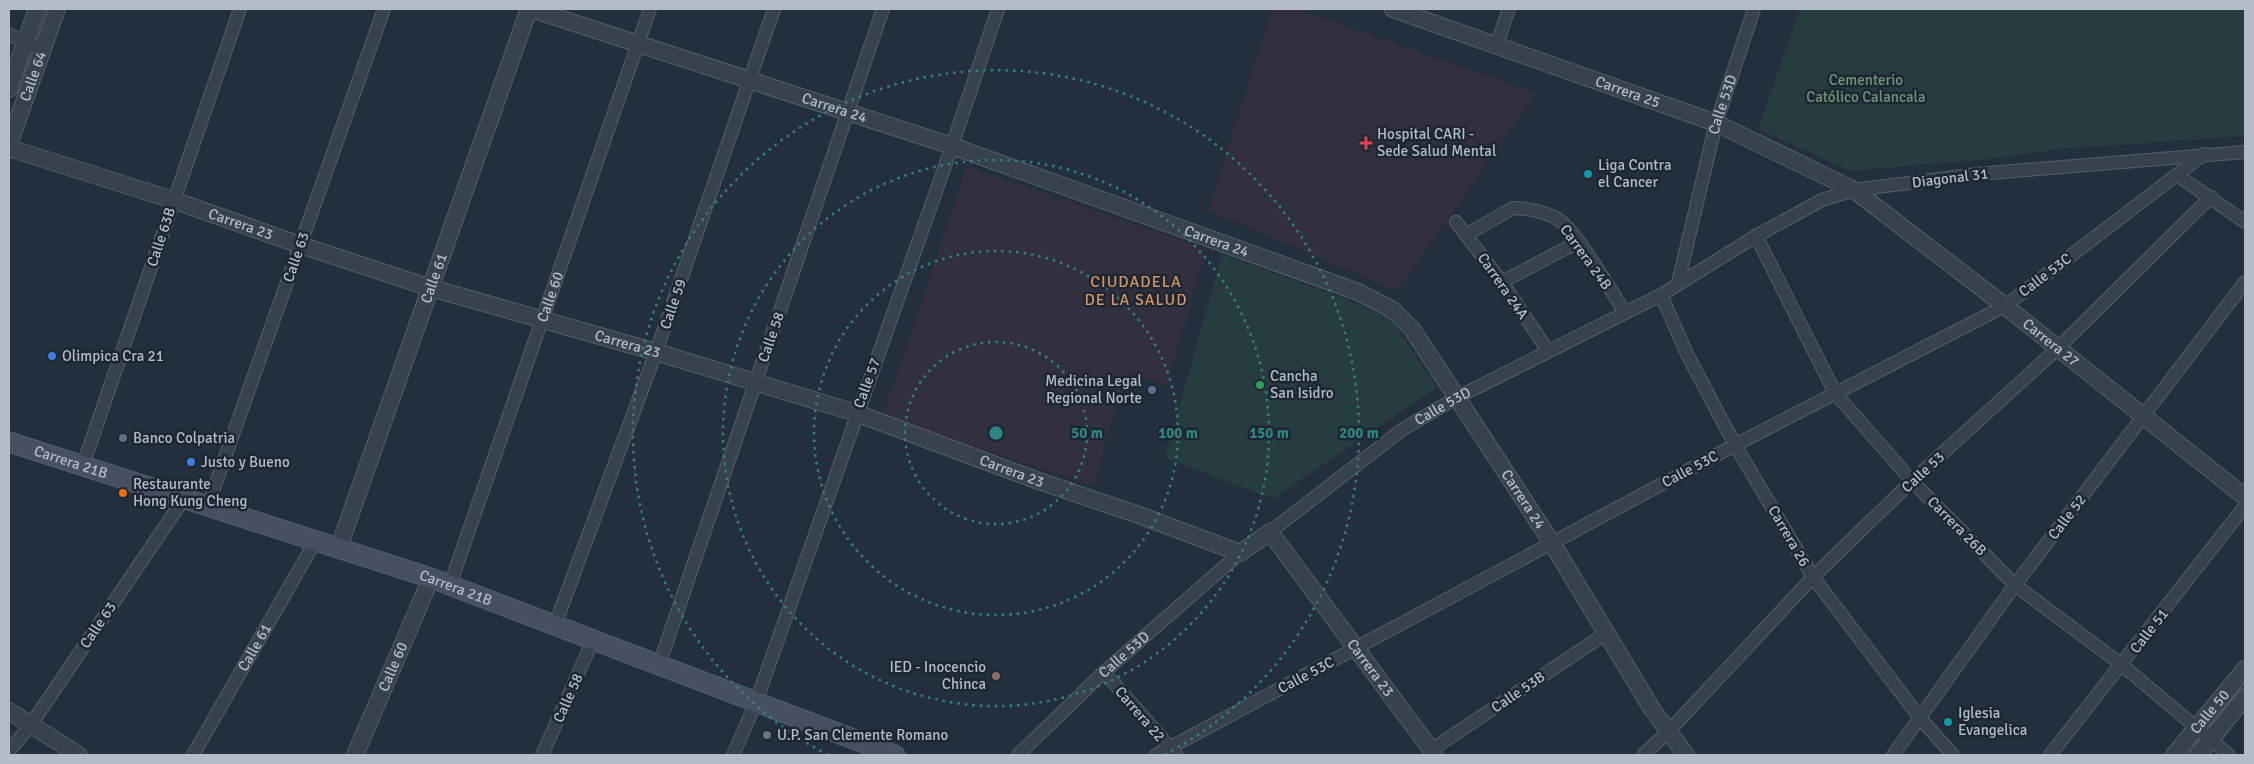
<svg xmlns="http://www.w3.org/2000/svg" width="2254" height="764" font-family="Signika,sans-serif">
  <style>
    .medical { fill: #32303f }
    .green { fill: #263c3f }
    .lines { fill: none; stroke-linecap: round; stroke-linejoin: round }
    .minor-casing { stroke: #565f6c; stroke-width: 14 }
    .tertiary-casing { stroke: #565f6c; stroke-width: 18 }
    .secondary-casing { stroke: #565f6c; stroke-width: 21 }
    .minor { stroke: #38414e; stroke-width: 12 }
    .tertiary { stroke: #38414e; stroke-width: 16 }
    .secondary { stroke: #465061; stroke-width: 19 }
    .ring { fill: none; stroke: #308480; stroke-width: 2.5; stroke-dasharray: 2.5 5 }
    .health-dot { fill: #e0444e; stroke: #1d2633; stroke-width: 2 }
    .culture-dot { fill: #0f9aa8; stroke: #1d2633; stroke-width: 2 }
    .shop-dot { fill: #3f7fe0; stroke: #1d2633; stroke-width: 2 }
    .leisure-dot { fill: #2e9e5b; stroke: #1d2633; stroke-width: 2 }
    .service-dot { fill: #5c6f8a; stroke: #1d2633; stroke-width: 2 }
    .food-dot { fill: #e8710a; stroke: #1d2633; stroke-width: 2 }
    .education-dot { fill: #8d6e63; stroke: #1d2633; stroke-width: 2 }
    .worship-dot { fill: #6b7280; stroke: #1d2633; stroke-width: 2 }
    .labels { text-anchor: middle; stroke-width: 5; stroke-linejoin: round; paint-order: stroke }
    .street-label { font-size: 15px; fill: #b4bcc9; stroke: #1d2633 }
    .park-label { font-size: 15px; fill: #6b9a76; stroke: #1d2633 }
    .poi-label { font-size: 15px; fill: #b4bcc9; stroke: #1d2633; text-anchor: start }
    .neighbourhood-label { font-size: 16px; letter-spacing: 1px; fill: #d59563; stroke: #1d2633 }
    .centre { fill: #308480; stroke: #1d2633; stroke-width: 2.5 }
    .ring-label { font-size: 15px; text-anchor: middle; font-weight: bold; fill: #308480; stroke: #1d2633; stroke-width: 5; stroke-linejoin: round; paint-order: stroke }
  </style>
  <rect width="100%" height="100%" fill="#242f3e"/>
  <!-- medical -->
  <g class="medical">
    <polygon points="1273,9 1296,9 1536,93 1397,291 1208,210"/>
    <polygon points="967,167 1206,249 1167,385 1126,372 1093,486 883,415"/>
  </g>
  <!-- green -->
  <g class="green">
    <polygon points="1800,9 2245,9 2245,136 2061,149 1988,159 1851,171 1758,129"/>
    <polygon points="1222,254 1353,302 1391,319 1437,387 1273,499 1165,458"/>
  </g>
  <g class="lines">
    <!-- minor casing -->
    <g class="minor-casing">
      <g id="minor">
        <polyline points="9,34 25,43 42,49"/>
        <polyline points="1496,46 1509,9"/>
        <polyline points="2177,175 2245,222"/>
        <polyline points="1456,222 1502,282 1548,351"/>
        <path d="M1466,235L1513,208C1526,208 1548,212 1559,220C1578,233 1610,290 1625,312"/>
        <polyline points="1756,236 1835,393 1912,481 2015,585 2122,665 2229,755"/>
        <polyline points="1502,282 1578,242"/>
        <path id="s1" d="M1678,283L1716,123L1754,9"/>
        <polyline points="1661,295 1688,356 1735,445 1813,577 1920,718 1953,755"/>
        <polyline points="83,465 240,9"/>
        <polyline points="208,505 384,9"/>
        <path id="s2" d="M1270,532L1403,429L1456,398L1661,295L1756,236L1822,200L1854,190L1978,174L2245,152"/>
        <path id="s3" d="M450,585L650,9"/>
        <polyline points="555,625 656,352 774,9"/>
        <polyline points="659,665 883,9"/>
        <polyline points="1104,672 1177,755"/>
        <polyline points="1431,750 1605,634"/>
        <polyline points="9,751 30,726 185,497"/>
        <path id="s4" d="M193,755L316,540"/>
        <polyline points="542,755 593,640"/>
        <polyline points="733,755 756,702 952,146 998,9"/>
        <path id="s5" d="M1018,755L1104,672L1240,553"/>
        <polyline points="1156,755 1735,445 2005,306 2204,154"/>
        <polyline points="1643,755 1669,731 1813,577 1912,481 2058,348 2211,197"/>
        <polyline points="1893,755 2015,585 2245,282"/>
        <polyline points="2050,755 2245,506"/>
      </g>
    </g>
    <!-- tertiary casing -->
    <g class="tertiary-casing">
      <g id="tertiary">
        <path id="s6" d="M531,9L952,146L1358,292L1393,310L1412,329L1552,543L1652,709L1686,755"/>
        <path id="s7" d="M1393,9L1716,123L1854,190L2005,306L2245,497"/>
        <polyline points="9,89 37,9"/>
        <path id="s8" d="M9,144L57,9"/>
        <path id="s9" d="M9,148L173,200L300,245L431,288L656,352L856,413L1036,480L1139,515L1240,553L1270,532L1435,755"/>
        <path id="s10" d="M339,547L529,9"/>
        <polyline points="9,711 79,755"/>
        <path id="s11" d="M355,755L431,578"/>
        <path id="s12" d="M2174,755L2245,669"/>
        <polyline points="2198,755 2245,697"/>
      </g>
    </g>
    <!-- secondary casing -->
    <g class="secondary-casing">
      <g id="secondary">
        <path id="s13" d="M9,442L431,578L895,755"/>
      </g>
    </g>
    <!-- minor -->
    <use href="#minor" class="minor"/>
    <!-- tertiary -->
    <use href="#tertiary" class="tertiary"/>
    <!-- secondary -->
    <use href="#secondary" class="secondary"/>
  </g>
  <!-- distance rings -->
  <g class="ring">
    <circle cx="996" cy="433" r="91"/>
    <circle cx="996" cy="433" r="182"/>
    <circle cx="996" cy="433" r="273"/>
    <path d="M828 755A363 363 0 1 1 1164 755"/>
  </g>
  <!-- markers -->
  <path class="health-dot" d="M1363.5 135.5h5v5h5v5h-5v5h-5v-5h-5v-5h5z"/>
  <g class="culture-dot">
    <circle cx="1588" cy="174" r="5"/>
    <circle cx="1948" cy="722" r="5"/>
  </g>
  <g class="shop-dot">
    <circle cx="52" cy="356" r="5"/>
    <circle cx="191" cy="462" r="5"/>
  </g>
  <circle class="leisure-dot" cx="1260" cy="385" r="5"/>
  <g class="service-dot">
    <circle cx="1152" cy="390" r="5"/>
    <circle cx="123" cy="438" r="5"/>
  </g>
  <circle class="food-dot" cx="123" cy="493" r="5"/>
  <circle class="education-dot" cx="996" cy="676" r="5"/>
  <circle class="worship-dot" cx="767" cy="735" r="5"/>
  <g class="labels">
    <!-- street labels -->
    <g class="street-label">
      <text dy="5" stroke="none"><textPath href="#s8" startOffset="72">Calle 64</textPath></text>
      <text dy="5" stroke="none"><textPath href="#s7" startOffset="249">Carrera 25</textPath></text>
      <text dy="5" stroke="none"><textPath href="#s1" startOffset="184">Calle 53D</textPath></text>
      <text dy="5" stroke="none"><textPath href="#s6" startOffset="319">Carrera 24</textPath></text>
      <text transform="translate(1950 178) rotate(-7)" y="5">Diagonal 31</text>
      <text dy="5" stroke="none"><textPath href="#s9" startOffset="244">Carrera 23</textPath></text>
      <text transform="translate(161 237) rotate(-72)" y="5">Calle 63B</text>
      <text dy="5" stroke="none"><textPath href="#s6" startOffset="724">Carrera 24</textPath></text>
      <text transform="translate(296 257) rotate(-71)" y="5">Calle 63</text>
      <text transform="translate(1586 257) rotate(54)" y="5">Carrera 24B</text>
      <text transform="translate(2045 275) rotate(-37)" y="5">Calle 53C</text>
      <text dy="5" stroke="none"><textPath href="#s10" startOffset="285">Calle 61</textPath></text>
      <text transform="translate(1503 286) rotate(55)" y="5">Carrera 24A</text>
      <text dy="5" stroke="none"><textPath href="#s3" startOffset="305">Calle 60</textPath></text>
      <text transform="translate(673 304) rotate(-71)" y="5">Calle 59</text>
      <text transform="translate(771 337) rotate(-71)" y="5">Calle 58</text>
      <text dy="5" stroke="none"><textPath href="#s7" startOffset="745">Carrera 27</textPath></text>
      <text dy="5" stroke="none"><textPath href="#s9" startOffset="649">Carrera 23</textPath></text>
      <text transform="translate(867 383) rotate(-70)" y="5">Calle 57</text>
      <text dy="5" stroke="none"><textPath href="#s2" startOffset="214">Calle 53D</textPath></text>
      <text dy="5" stroke="none"><textPath href="#s13" startOffset="65">Carrera 21B</textPath></text>
      <text transform="translate(1690 469) rotate(-28)" y="5">Calle 53C</text>
      <text dy="5" stroke="none"><textPath href="#s9" startOffset="1054">Carrera 23</textPath></text>
      <text transform="translate(1923 472) rotate(-43)" y="5">Calle 53</text>
      <text dy="5" stroke="none"><textPath href="#s6" startOffset="1144">Carrera 24</textPath></text>
      <text transform="translate(2067 517) rotate(-53)" y="5">Calle 52</text>
      <text transform="translate(1957 526) rotate(45)" y="5">Carrera 26B</text>
      <text transform="translate(1789 536) rotate(60)" y="5">Carrera 26</text>
      <text dy="5" stroke="none"><textPath href="#s13" startOffset="470">Carrera 21B</textPath></text>
      <text transform="translate(98 625) rotate(-56)" y="5">Calle 63</text>
      <text transform="translate(2149 631) rotate(-52)" y="5">Calle 51</text>
      <text dy="5" stroke="none"><textPath href="#s4" startOffset="124">Calle 61</textPath></text>
      <text dy="5" stroke="none"><textPath href="#s5" startOffset="146">Calle 53D</textPath></text>
      <text dy="5" stroke="none"><textPath href="#s11" startOffset="96">Calle 60</textPath></text>
      <text dy="5" stroke="none"><textPath href="#s9" startOffset="1502">Carrera 23</textPath></text>
      <text transform="translate(1306 675) rotate(-28)" y="5">Calle 53C</text>
      <text transform="translate(1518 692) rotate(-34)" y="5">Calle 53B</text>
      <text transform="translate(568 698) rotate(-66)" y="5">Calle 58</text>
      <text dy="5" stroke="none"><textPath href="#s12" startOffset="56">Calle 50</textPath></text>
      <text transform="translate(1140 714) rotate(49)" y="5">Carrera 22</text>
    </g>
    <!-- park labels -->
    <g class="park-label">
      <text x="1866" y="85">Cementerio<tspan x="1866" dy="17">Católico Calancala</tspan></text>
    </g>
    <!-- poi labels -->
    <g class="poi-label">
      <text x="1377" y="139">Hospital CARI -<tspan x="1377" dy="17">Sede Salud Mental</tspan></text>
      <text x="1598" y="170">Liga Contra<tspan x="1598" dy="17">el Cancer</tspan></text>
      <text x="62" y="361">Olimpica Cra 21</text>
      <text x="1270" y="381">Cancha<tspan x="1270" dy="17">San Isidro</tspan></text>
      <text x="1142" y="386" text-anchor="end">Medicina Legal<tspan x="1142" dy="17">Regional Norte</tspan></text>
      <text x="133" y="443">Banco Colpatria</text>
      <text x="201" y="467">Justo y Bueno</text>
      <text x="133" y="489">Restaurante<tspan x="133" dy="17">Hong Kung Cheng</tspan></text>
      <text x="986" y="672" text-anchor="end">IED - Inocencio<tspan x="986" dy="17">Chinca</tspan></text>
      <text x="1958" y="718">Iglesia<tspan x="1958" dy="17">Evangelica</tspan></text>
      <text x="777" y="740">U.P. San Clemente Romano</text>
    </g>
    <!-- neighbourhood labels -->
    <g class="neighbourhood-label">
      <text x="1136" y="287">CIUDADELA<tspan x="1136" dy="18">DE LA SALUD</tspan></text>
    </g>
  </g>
  <circle cx="996" cy="433" r="8" class="centre"/>
  <g class="ring-label">
    <text x="1087" y="438">50 m</text>
    <text x="1178" y="438">100 m</text>
    <text x="1269" y="438">150 m</text>
    <text x="1359" y="438">200 m</text>
  </g>
  <!-- border -->
  <rect width="2254" height="764" fill="none" stroke="#b4bcc9" stroke-width="20"/>
</svg>
